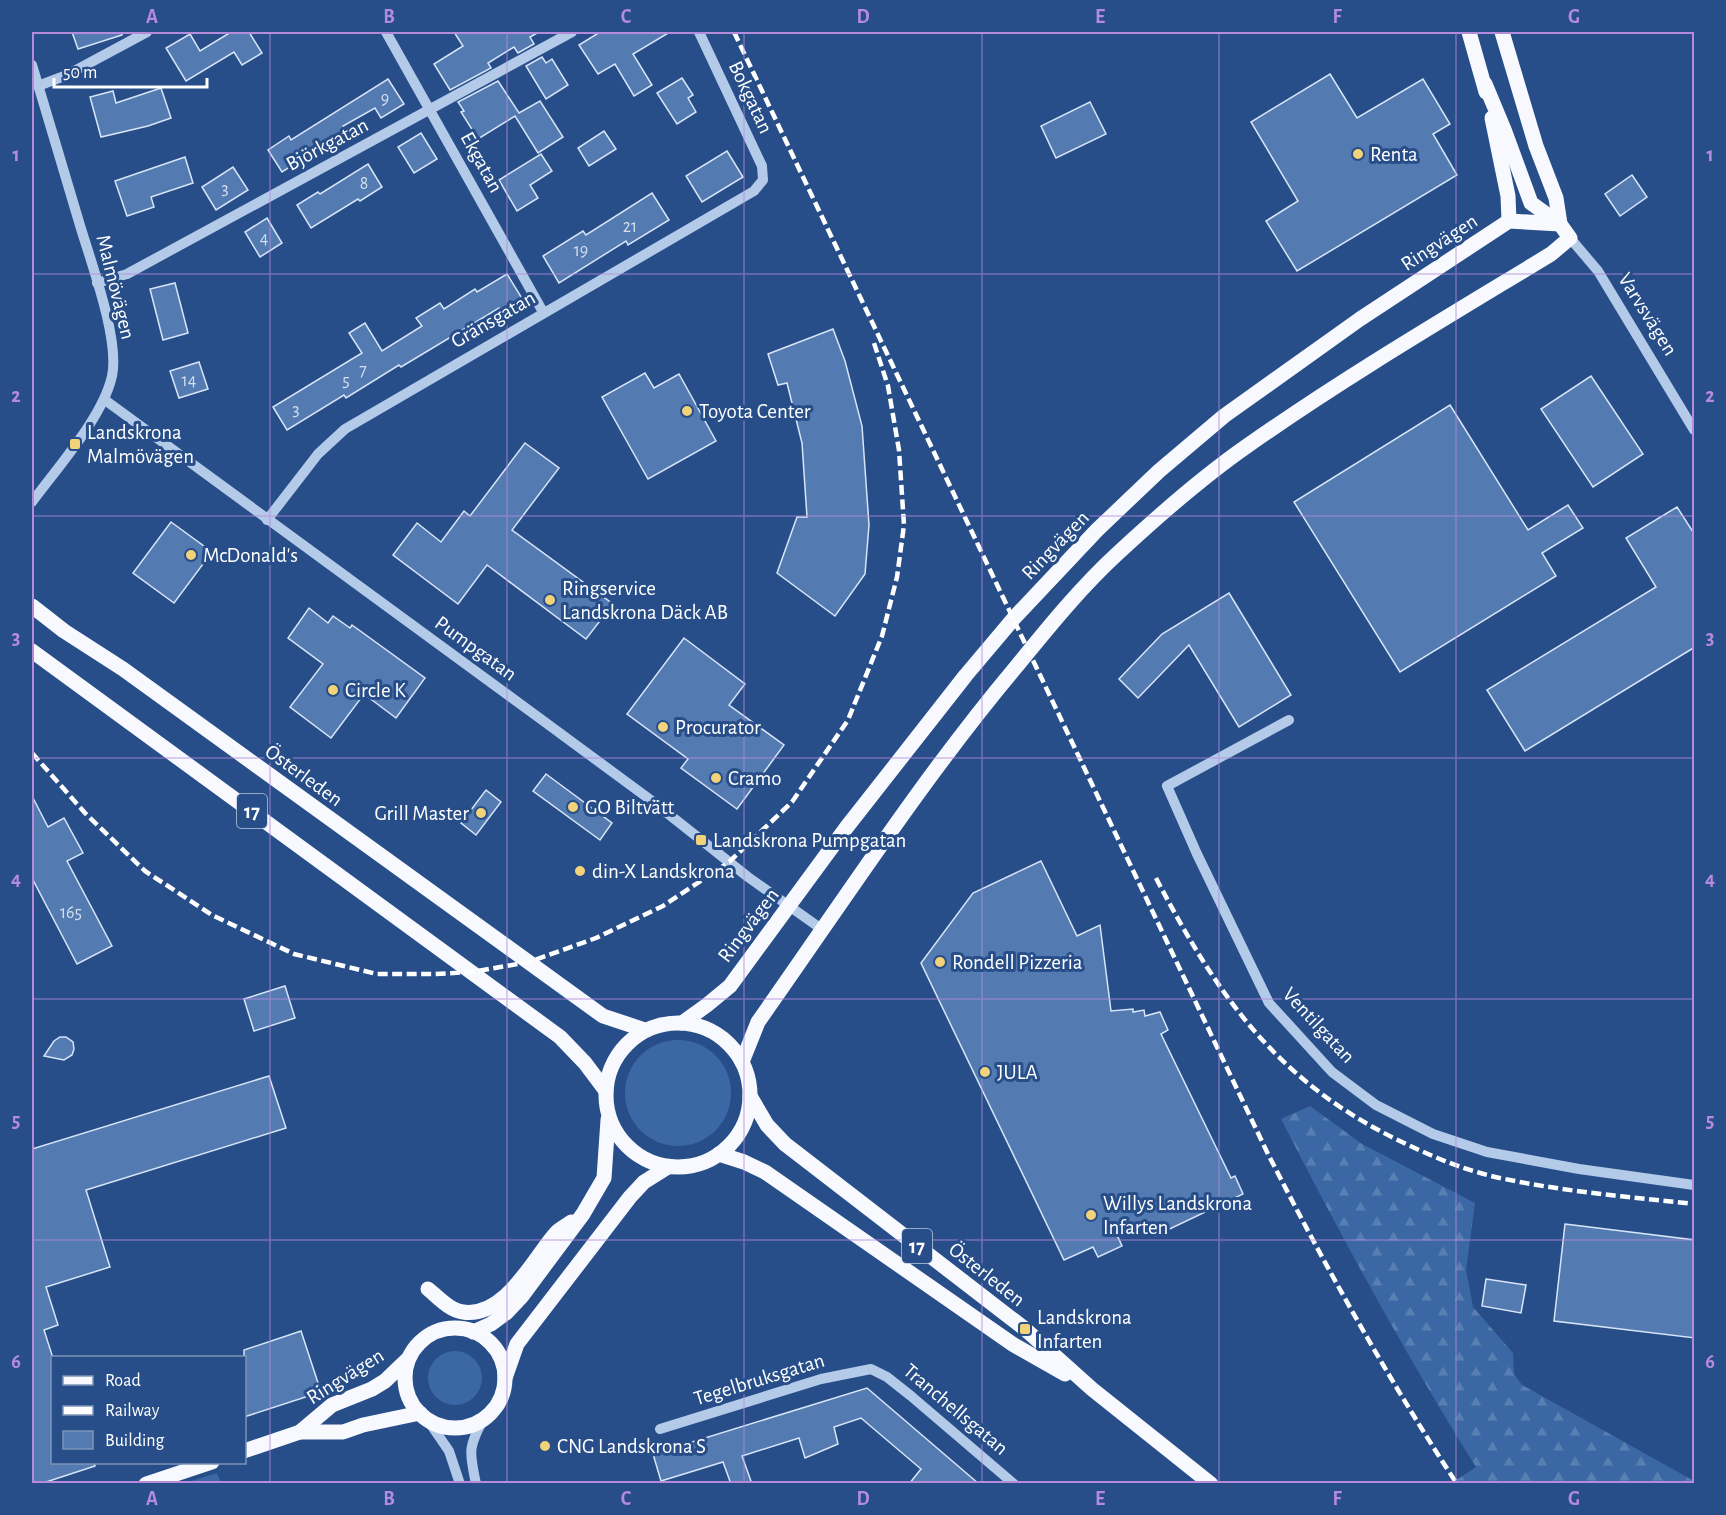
<svg xmlns="http://www.w3.org/2000/svg" width="1726" height="1515" font-family="'Alegreya Sans',sans-serif">
  <style>
    .green { fill: #3b68a5 }
    .forest { fill: url(#forest-firs) }
    .building { fill: #537bb2; stroke: #d8e5f7; stroke-width: 1.5 }
    .lines { fill: none; stroke-linecap: round; stroke-linejoin: round }
    .minor { stroke: #b4cae9; stroke-width: 10 }
    .major { stroke: #f7f9fe; stroke-width: 15 }
    .rail { stroke: #fff; stroke-width: 4.5; stroke-dasharray: 10 4.5; stroke-linecap: butt }
    .grid { fill: none; stroke: #b68bdc; stroke-width: 1.5; stroke-opacity: 0.55 }
    .poi-dot { fill: #f2d379; stroke: #274e89; stroke-width: 2 }
    .labels { text-anchor: middle; stroke-width: 6; stroke-linejoin: round; paint-order: stroke }
    .number-label { font-size: 18px; fill: #d4deec }
    .shield { fill: #274e89; stroke: #becadc; stroke-width: 1.5 }
    .shield-label { font-size: 20px; font-weight: bold; fill: #fff }
    .street-label { font-size: 21px; fill: #fff; stroke: #274e89 }
    .poi-label { font-size: 21px; fill: #fff; stroke: #274e89; text-anchor: start }
    .neatline { fill: none; stroke: #b68bdc; stroke-width: 2 }
    .grid-label { font-size: 20px; text-anchor: middle; font-weight: bold; fill: #b68bdc }
  </style>
  <defs>
    <pattern id="forest-firs" width="22" height="20" patternUnits="userSpaceOnUse" patternTransform="scale(1.5)"><rect width="22" height="20" fill="#3b68a5"/><path d="M5 1l3.5 6h-7zM16 11l3.5 6h-7z" fill="#587fb2"/></pattern>
  </defs>
  <rect width="100%" height="100%" fill="#274e89"/>
  <!-- green -->
  <g class="green">
    <circle cx="678" cy="1093" r="53"/>
    <circle cx="455" cy="1378" r="27"/>
    <polygon points="217,1473 221,1483 185,1483"/>
  </g>
  <!-- forest -->
  <path class="forest" d="M1310,1106L1362,1144L1475,1203L1466,1270L1473,1307L1513,1353L1514,1374L1522,1385L1694,1481V1483H1452L1476,1467C1405,1354 1342,1238 1281,1119Z"/>
  <!-- building -->
  <g class="building">
    <polygon points="72,32 122,32 122,35 78,49"/>
    <polygon points="231,32 249,32 262,53 242,65 234,52 186,81 166,48 190,34 200,51"/>
    <polygon points="454,32 539,32 530,37 534,44 518,53 514,47 488,63 491,68 450,90 434,64 463,46"/>
    <polygon points="600,32 670,32 633,54 652,85 634,96 615,64 598,74 579,45"/>
    <polygon points="542,57 546,63 552,59 568,85 546,99 526,66"/>
    <polygon points="1330,74 1357,118 1423,79 1450,124 1433,134 1457,175 1297,271 1266,221 1298,201 1251,122"/>
    <polygon points="682,78 693,95 688,98 696,112 677,124 657,93"/>
    <polygon points="388,79 404,104 381,118 375,108 343,126 350,137 328,151 324,145 282,172 268,150 289,136 291,140"/>
    <polygon points="498,81 519,113 540,101 563,137 538,153 515,116 478,139 461,112 464,111 458,102"/>
    <polygon points="161,88 171,118 148,126 101,137 90,97 113,91 116,103"/>
    <polygon points="1090,102 1106,134 1056,158 1041,126"/>
    <polygon points="604,131 616,149 589,166 578,148"/>
    <polygon points="421,133 437,159 414,173 398,147"/>
    <polygon points="727,151 743,177 702,202 686,176"/>
    <polygon points="541,154 552,171 530,185 538,198 517,211 499,180"/>
    <polygon points="185,157 193,183 151,197 154,207 127,216 115,181"/>
    <polygon points="368,164 382,187 360,201 358,199 311,228 297,205 318,192 320,194"/>
    <polygon points="233,167 248,190 216,210 202,187"/>
    <polygon points="1632,175 1647,197 1620,216 1605,194"/>
    <polygon points="652,193 669,220 628,245 626,241 559,283 543,256 583,231 586,235"/>
    <polygon points="267,218 282,243 260,257 245,232"/>
    <polygon points="507,274 523,300 502,313 499,308 401,367 399,365 346,398 344,395 287,430 273,407 362,353 349,333 365,323 382,351 422,326 416,318 440,303 444,309 475,289 477,292"/>
    <polygon points="175,283 188,333 163,340 150,289"/>
    <polygon points="833,329 845,361 862,426 869,525 865,574 835,616 777,573 797,517 807,517 802,443 787,383 778,385 768,354"/>
    <polygon points="199,362 208,389 179,398 170,371"/>
    <polygon points="645,373 654,388 679,374 716,441 648,479 602,397"/>
    <polygon points="1591,376 1643,454 1593,487 1541,409"/>
    <polygon points="1450,405 1528,530 1568,505 1583,528 1542,553 1556,576 1400,672 1294,502"/>
    <polygon points="525,443 559,468 512,530 613,604 586,639 487,565 458,604 393,555 417,523 441,542 464,511 470,516"/>
    <polygon points="1677,507 1695,535 1695,647 1525,751 1487,690 1656,587 1626,538"/>
    <polygon points="171,522 212,552 174,603 133,573"/>
    <polygon points="1229,593 1291,695 1239,727 1189,645 1138,698 1119,679 1162,634"/>
    <polygon points="309,608 328,623 333,616 350,628 352,625 425,678 396,718 364,694 331,738 290,707 323,664 288,638"/>
    <polygon points="684,638 745,684 729,705 784,745 737,809 681,768 688,759 627,714"/>
    <polygon points="546,774 612,823 600,840 533,791"/>
    <polygon points="486,790 501,802 476,835 461,823"/>
    <polygon points="32,796 48,827 64,818 83,853 67,861 112,946 77,964 32,878"/>
    <polygon points="1041,861 1077,936 1100,925 1111,1011 1133,1009 1133,1012 1144,1010 1145,1016 1160,1012 1168,1030 1161,1034 1231,1178 1235,1176 1243,1194 1155,1236 1147,1221 1117,1235 1122,1246 1098,1257 1093,1247 1064,1260 921,963 973,893"/>
    <polygon points="285,986 295,1018 254,1031 244,999"/>
    <polygon points="60,1037 66,1037 73,1042 74,1049 72,1055 64,1060 44,1056 54,1041"/>
    <polygon points="269,1076 286,1128 86,1190 110,1267 46,1287 58,1325 44,1330 52,1355 52,1462 94,1462 95,1466 40,1484 32,1484 32,1149"/>
    <polygon points="1565,1224 1695,1240 1695,1338 1554,1321"/>
    <polygon points="1486,1279 1526,1285 1521,1313 1482,1306"/>
    <polygon points="301,1331 321,1392 244,1417 244,1350"/>
    <polygon points="867,1388 979,1484 909,1484 921,1469 861,1418 834,1427 838,1444 805,1458 799,1438 742,1456 752,1484 731,1484 723,1462 661,1481 653,1454"/>
  </g>
  <g class="lines">
    <!-- minor -->
    <g class="minor">
      <polyline points="386,32 543,312"/>
      <path d="M32,65C48,117 63,169 79,222C90,260 120,339 112,376C103,417 57,468 32,502"/>
      <polyline points="38,86 67,75 147,32"/>
      <polyline points="1570,238 1598,271 1694,430"/>
      <polyline points="97,283 127,274 572,32"/>
      <polyline points="105,400 538,717 652,801 748,877 823,930"/>
      <polyline points="267,520 318,454 345,429 754,191 763,180 762,166 699,32"/>
      <polyline points="1289,720 1167,786 1197,854 1269,1003 1332,1072 1376,1105 1433,1134 1487,1152 1579,1169 1694,1185"/>
      <polyline points="427,1419 449,1451 460,1484"/>
      <polyline points="660,1429 821,1379 871,1369 887,1377 911,1396 1014,1484"/>
      <path d="M476,1484C470,1453 467,1449 483,1420"/>
    </g>
    <!-- major -->
    <g class="major">
      <polyline points="1469,32 1486,92"/>
      <polyline points="1502,32 1536,146 1556,198 1560,224"/>
      <polyline points="1492,118 1508,196 1509,221"/>
      <polyline points="32,606 64,631 123,669 603,1016 645,1030"/>
      <polyline points="32,651 560,1037 585,1063 606,1091"/>
      <circle cx="678" cy="1095" r="72"/>
      <polyline points="682,1023 707,1005 730,986 846,828 966,675 1014,618 1097,530 1159,471 1224,416 1360,319 1509,221 1560,224"/>
      <path d="M742,1062L758,1022C842,903 922,779 1016,667C1047,629 1080,588 1117,554C1158,516 1201,478 1247,446C1345,377 1449,316 1551,254L1570,238L1560,224L1531,203L1505,132L1485,84"/>
      <polyline points="750,1096 767,1125 785,1144 1025,1329 1092,1389 1211,1484"/>
      <polyline points="719,1154 744,1162 765,1172 1014,1345 1065,1374"/>
      <path d="M428,1289C438,1297 449,1310 463,1312C505,1318 533,1259 556,1233C560,1229 566,1226 571,1222"/>
      <circle cx="455" cy="1378" r="50"/>
      <polyline points="473,1332 491,1324 506,1313 522,1296 583,1214 604,1178 608,1120"/>
      <polyline points="505,1378 517,1344 630,1197 644,1182 668,1167"/>
      <polyline points="300,1432 332,1405 372,1389 385,1381 409,1358"/>
      <polyline points="244,1451 300,1432 343,1432 363,1425 420,1413"/>
      <polyline points="146,1484 212,1462"/>
    </g>
    <!-- rail -->
    <g class="rail">
      <path d="M734,32L1267,1152C1325,1266 1387,1377 1457,1484"/>
      <polyline points="32,753 85,813 145,871 212,915 294,954 377,974 434,974 472,972 529,962 596,938 663,906 729,862 792,802 848,720 882,636 897,577 904,525 899,450 888,386 874,343"/>
      <path d="M1156,878C1218,997 1278,1083 1402,1142C1435,1158 1469,1172 1505,1179C1567,1192 1631,1197 1694,1204"/>
    </g>
  </g>
  <!-- grid -->
  <path class="grid" d="M270,32V1484M507,32V1484M744,32V1484M982,32V1484M1219,32V1484M1456,32V1484M32,274H1694M32,516H1694M32,758H1694M32,999H1694M32,1240H1694"/>
  <!-- markers -->
  <g class="poi-dot">
    <circle cx="1358" cy="154" r="6"/>
    <circle cx="687" cy="411" r="6"/>
    <rect x="69" y="438" width="12" height="12" rx="3"/>
    <circle cx="191" cy="555" r="6"/>
    <circle cx="550" cy="600" r="6"/>
    <circle cx="333" cy="690" r="6"/>
    <circle cx="663" cy="727" r="6"/>
    <circle cx="716" cy="778" r="6"/>
    <circle cx="573" cy="807" r="6"/>
    <circle cx="481" cy="813" r="6"/>
    <rect x="695" y="834" width="12" height="12" rx="3"/>
    <circle cx="580" cy="871" r="6"/>
    <circle cx="940" cy="962" r="6"/>
    <circle cx="985" cy="1072" r="6"/>
    <circle cx="1091" cy="1215" r="6"/>
    <rect x="1019" y="1323" width="12" height="12" rx="3"/>
    <circle cx="545" cy="1446" r="6"/>
  </g>
  <g class="labels">
    <!-- number labels -->
    <g class="number-label">
      <text x="385" y="104">9</text>
      <text x="364" y="189">8</text>
      <text x="225" y="194">3</text>
      <text x="630" y="232">21</text>
      <text x="264" y="244">4</text>
      <text x="581" y="256">19</text>
      <text x="363" y="376">7</text>
      <text x="189" y="386">14</text>
      <text x="346" y="386">5</text>
      <text x="296" y="415">3</text>
      <text x="71" y="918">165</text>
    </g>
    <!-- shield labels -->
    <g class="shield">
      <rect x="237" y="794" width="30" height="34" rx="4.5"/>
      <rect x="902" y="1229" width="30" height="34" rx="4.5"/>
    </g>
    <g class="shield-label">
      <text x="252" y="818">17</text>
      <text x="917" y="1253">17</text>
    </g>
    <!-- street labels -->
    <g class="street-label">
      <text transform="translate(751 97) rotate(65)" y="7">Bokgatan</text>
      <text transform="translate(327 144) rotate(-28)" y="7">Björkgatan</text>
      <text transform="translate(482 162) rotate(61)" y="7">Ekgatan</text>
      <text transform="translate(1439 242) rotate(-33)" y="7">Ringvägen</text>
      <text transform="translate(116 287) rotate(76)" y="7">Malmövägen</text>
      <text transform="translate(1648 314) rotate(58)" y="7">Varvsvägen</text>
      <text transform="translate(493 319) rotate(-30)" y="7">Gränsgatan</text>
      <text transform="translate(1055 545) rotate(-46)" y="7">Ringvägen</text>
      <text transform="translate(476 648) rotate(36)" y="7">Pumpgatan</text>
      <text transform="translate(304 775) rotate(36)" y="7">Österleden</text>
      <text transform="translate(748 925) rotate(-53)" y="7">Ringvägen</text>
      <text transform="translate(1319 1025) rotate(47)" y="7">Ventilgatan</text>
      <text transform="translate(987 1274) rotate(38)" y="7">Österleden</text>
      <text transform="translate(345 1376) rotate(-32)" y="7">Ringvägen</text>
      <text transform="translate(759 1379) rotate(-17)" y="7">Tegelbruksgatan</text>
      <text transform="translate(956 1409) rotate(40)" y="7">Tranchellsgatan</text>
    </g>
    <!-- poi labels -->
    <g class="poi-label">
      <text x="1370" y="161">Renta</text>
      <text x="699" y="418">Toyota Center</text>
      <text x="87" y="439">Landskrona<tspan x="87" dy="24">Malmövägen</tspan></text>
      <text x="203" y="562">McDonald's</text>
      <text x="562" y="595">Ringservice<tspan x="562" dy="24">Landskrona Däck AB</tspan></text>
      <text x="345" y="697">Circle K</text>
      <text x="675" y="734">Procurator</text>
      <text x="728" y="785">Cramo</text>
      <text x="585" y="814">GO Biltvätt</text>
      <text x="469" y="820" text-anchor="end">Grill Master</text>
      <text x="713" y="847">Landskrona Pumpgatan</text>
      <text x="592" y="878">din-X Landskrona</text>
      <text x="952" y="969">Rondell Pizzeria</text>
      <text x="997" y="1079">JULA</text>
      <text x="1103" y="1210">Willys Landskrona<tspan x="1103" dy="24">Infarten</tspan></text>
      <text x="1037" y="1324">Landskrona<tspan x="1037" dy="24">Infarten</tspan></text>
      <text x="557" y="1453">CNG Landskrona S</text>
    </g>
  </g>
  <!-- border -->
  <rect width="1726" height="1515" fill="none" stroke="#274e89" stroke-width="66"/>
  <!-- legend -->
  <rect x="51" y="1356" width="195" height="108" fill="#274e89" stroke="#7d95b8" stroke-width="1.5"/>
  <rect x="63" y="1376" width="30" height="9" fill="#f7f9fe" stroke="#7d95b8" stroke-width="1.5"/>
  <text x="105" y="1386" font-size="18" fill="#ffffff">Road</text>
  <rect x="63" y="1406" width="30" height="9" fill="#ffffff" stroke="#7d95b8" stroke-width="1.5"/>
  <text x="105" y="1416" font-size="18" fill="#ffffff">Railway</text>
  <rect x="63" y="1431" width="30" height="18" fill="#537bb2" stroke="#7d95b8" stroke-width="1.5"/>
  <text x="105" y="1446" font-size="18" fill="#ffffff">Building</text>
  <!-- scale -->
  <path d="M54 78v9h153v-9" fill="none" stroke="#ffffff" stroke-width="3"/>
  <text x="63" y="78" font-size="18" fill="#ffffff" stroke="#274e89" stroke-width="4.5" paint-order="stroke">50 m</text>
  <rect x="33" y="33" width="1660" height="1449" class="neatline"/>
  <g class="grid-label">
    <text x="152" y="23">A</text>
    <text x="389" y="23">B</text>
    <text x="626" y="23">C</text>
    <text x="863" y="23">D</text>
    <text x="1100" y="23">E</text>
    <text x="1337" y="23">F</text>
    <text x="1574" y="23">G</text>
    <text x="16" y="161">1</text>
    <text x="1710" y="161">1</text>
    <text x="16" y="402">2</text>
    <text x="1710" y="402">2</text>
    <text x="16" y="644">3</text>
    <text x="1710" y="644">3</text>
    <text x="16" y="885">4</text>
    <text x="1710" y="885">4</text>
    <text x="16" y="1127">5</text>
    <text x="1710" y="1127">5</text>
    <text x="16" y="1368">6</text>
    <text x="1710" y="1368">6</text>
    <text x="152" y="1505">A</text>
    <text x="389" y="1505">B</text>
    <text x="626" y="1505">C</text>
    <text x="863" y="1505">D</text>
    <text x="1100" y="1505">E</text>
    <text x="1337" y="1505">F</text>
    <text x="1574" y="1505">G</text>
  </g>
</svg>
